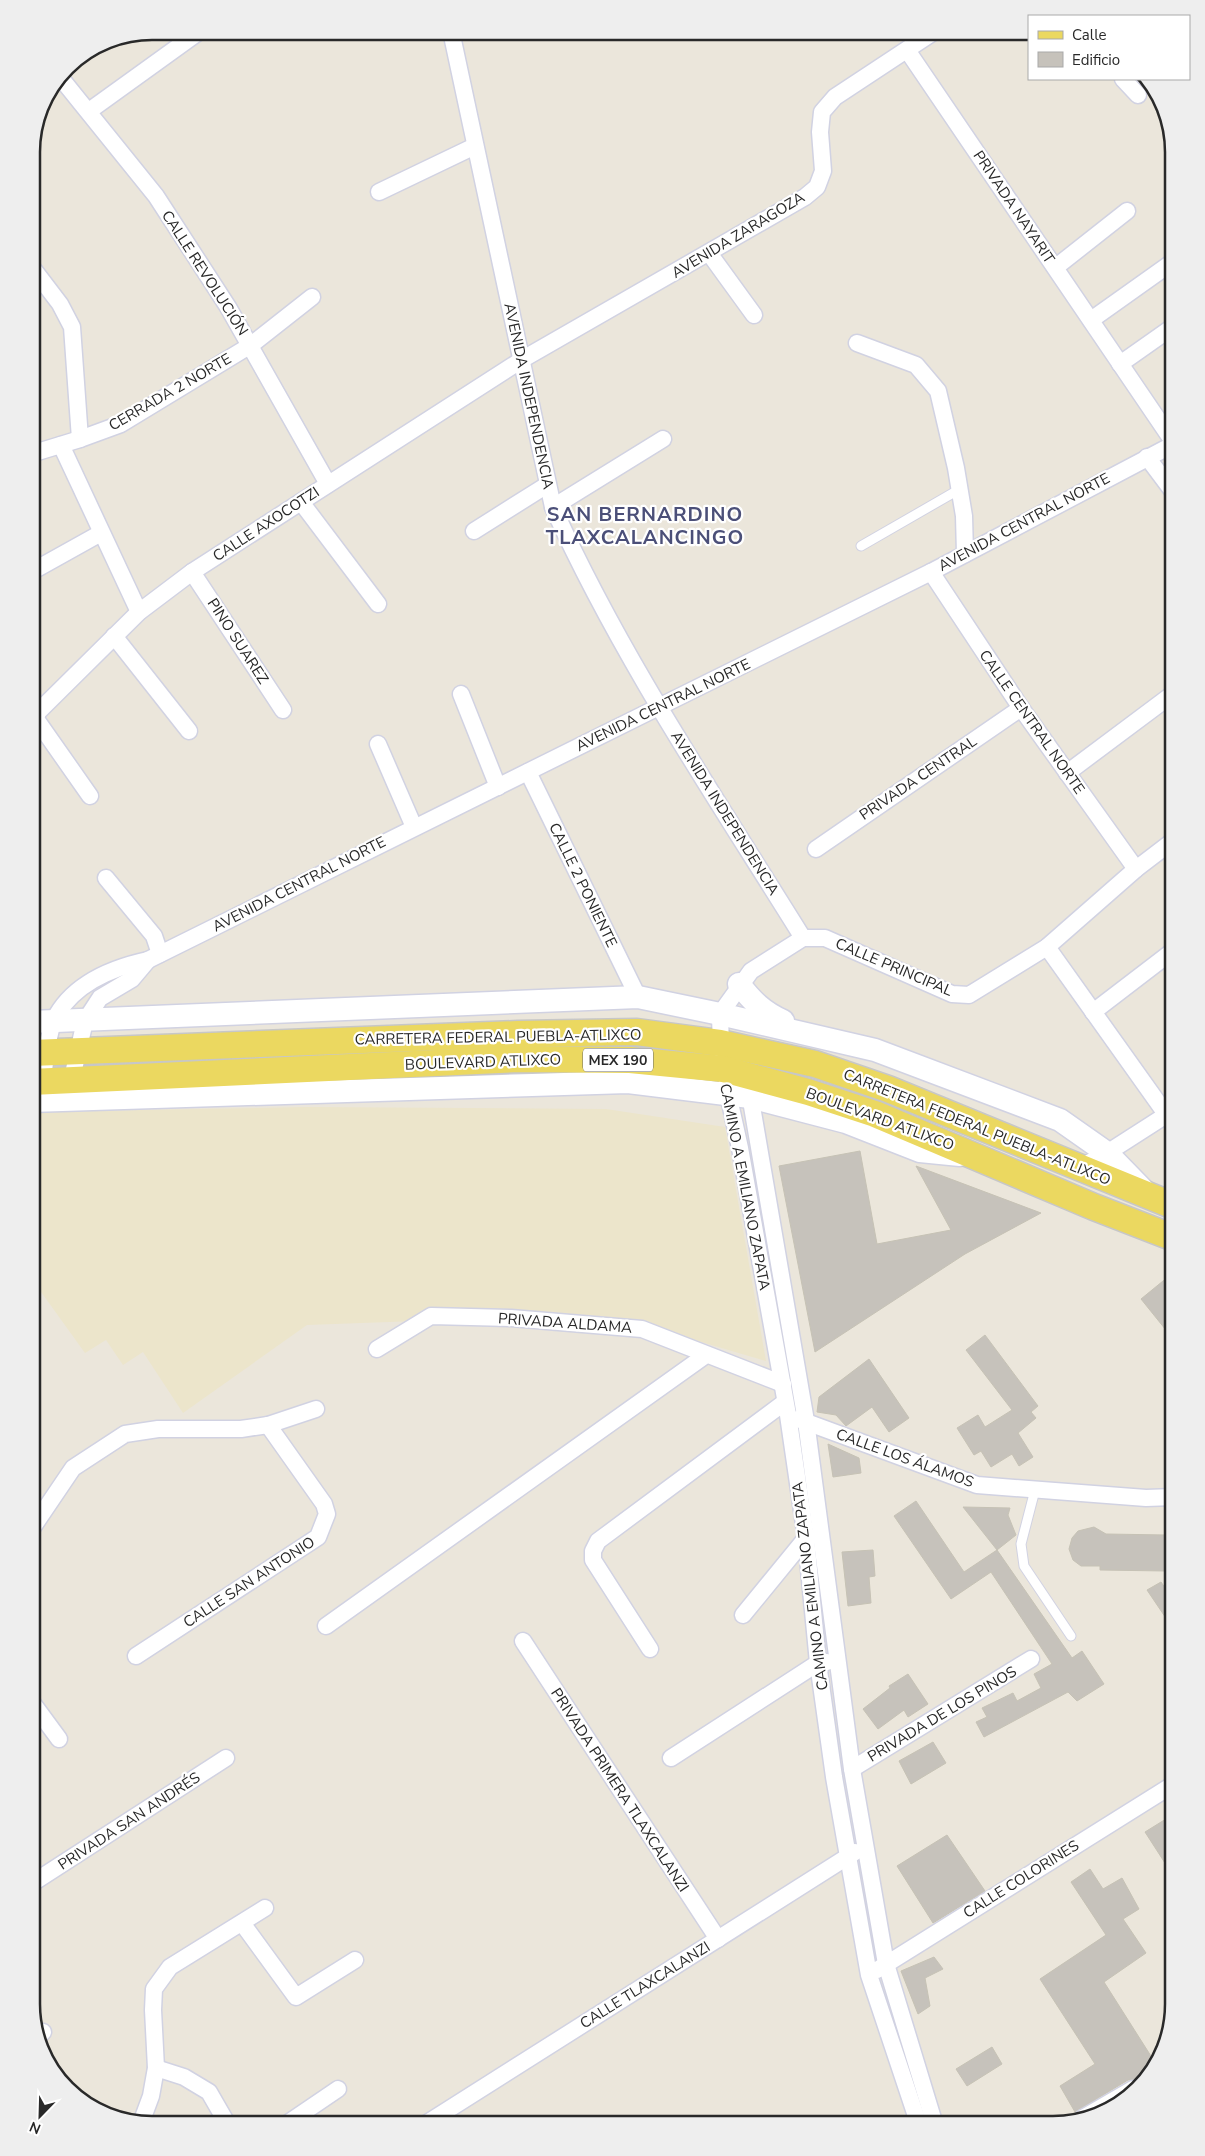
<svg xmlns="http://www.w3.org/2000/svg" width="1205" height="2156" font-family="'Nunito Sans',sans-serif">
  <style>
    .education { fill: #ece5cb }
    .building { fill: #c6c2bb; stroke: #c6c2b5 }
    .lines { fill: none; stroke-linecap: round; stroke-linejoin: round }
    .lane-casing { stroke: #d1d2e2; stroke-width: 11 }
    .street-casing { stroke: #d1d2e2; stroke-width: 19 }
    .secondary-casing { stroke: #d1d2e2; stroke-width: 25 }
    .primary-casing { stroke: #c7c7c7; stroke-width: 29 }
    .lane { stroke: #fff; stroke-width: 9 }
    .street { stroke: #fff; stroke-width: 16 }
    .secondary { stroke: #fff; stroke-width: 22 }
    .primary { stroke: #ebd860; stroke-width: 26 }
    .labels { text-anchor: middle; stroke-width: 4.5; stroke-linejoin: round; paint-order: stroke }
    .shield { fill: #fff; stroke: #696969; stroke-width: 1 }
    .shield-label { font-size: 14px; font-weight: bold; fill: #292929 }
    .street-label { font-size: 15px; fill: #292929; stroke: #fff }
    .district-label { font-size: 20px; font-weight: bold; letter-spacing: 1px; fill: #4b4f78; stroke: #fff }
    .rim { fill: none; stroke: #292929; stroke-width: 2.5 }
  </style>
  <rect width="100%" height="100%" fill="#ebe6db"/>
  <!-- education -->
  <polygon class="education" points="306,1107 606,1109 725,1127 766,1361 681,1336 568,1324 417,1321 307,1325 183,1413 143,1352 123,1365 106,1340 85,1353 31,1278 31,1112"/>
  <!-- building -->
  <g class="building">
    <polygon points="860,1151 877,1244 951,1230 916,1166 1041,1213 965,1254 815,1352 779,1166"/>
    <polygon points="1174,1272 1174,1340 1141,1299"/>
    <polygon points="985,1335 1038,1406 1031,1412 1036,1418 1018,1433 1033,1457 1019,1466 1012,1454 991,1467 981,1451 974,1455 957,1428 978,1415 985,1427 1012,1410 966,1350"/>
    <polygon points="869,1359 909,1418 889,1432 872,1407 846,1426 836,1415 817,1412 819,1397"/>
    <polygon points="828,1444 859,1458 861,1473 833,1477"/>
    <polygon points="916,1501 964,1572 997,1550 1072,1658 1082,1651 1104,1684 1077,1701 1068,1692 984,1737 976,1722 987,1717 982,1708 1013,1693 1017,1701 1041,1688 1034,1674 1052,1664 991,1572 951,1599 894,1516"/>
    <polygon points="963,1507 1010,1508 1008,1515 1016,1535 997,1550"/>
    <polygon points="1094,1527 1106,1534 1166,1535 1166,1571 1100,1570 1100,1566 1081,1566 1073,1560 1069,1549 1072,1538 1078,1531"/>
    <polygon points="873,1550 875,1576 869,1577 871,1603 848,1606 842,1552"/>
    <polygon points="1161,1582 1174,1601 1174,1630 1147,1590"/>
    <polygon points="908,1674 928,1704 908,1717 904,1710 878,1729 863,1709 890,1688 889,1686"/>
    <polygon points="933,1742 946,1763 911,1784 899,1761"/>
    <polygon points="1174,1814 1174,1877 1145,1832"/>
    <polygon points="947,1835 985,1891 933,1923 897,1866"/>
    <polygon points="1090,1869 1103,1889 1122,1878 1139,1909 1123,1919 1146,1953 1104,1982 1156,2064 1154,2068 1135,2080 1128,2080 1075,2112 1060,2086 1095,2064 1040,1979 1106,1935 1071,1882"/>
    <polygon points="934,1957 943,1969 925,1978 930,2006 918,2014 901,1971"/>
    <polygon points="992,2047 1002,2064 967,2086 956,2069"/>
  </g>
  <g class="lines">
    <!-- lane casing -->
    <g class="lane-casing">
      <g id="lane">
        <polyline points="861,546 960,489"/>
        <polyline points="1035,1490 1021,1544 1024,1566 1071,1636"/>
      </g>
    </g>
    <!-- street casing -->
    <g class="street-casing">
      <g id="street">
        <path d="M451,31L553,507C621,658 716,798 803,938"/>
        <polyline points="907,50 1174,443"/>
        <polyline points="60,77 156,196 228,307 328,484"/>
        <polyline points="1123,79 1138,95"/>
        <polyline points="89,111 200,31"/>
        <polyline points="379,192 475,146"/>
        <polyline points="709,253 754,315"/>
        <polyline points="31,266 60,304 72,327 80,439"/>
        <polyline points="1056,267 1127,211"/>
        <polyline points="1091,320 1174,261"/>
        <polyline points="857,343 916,365 938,391 956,468 964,516 965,554"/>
        <polyline points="1120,364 1174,326"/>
        <polyline points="61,445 139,612"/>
        <polyline points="31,454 80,439 121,424 251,345 312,297"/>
        <polyline points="1147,457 1174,493"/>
        <polyline points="301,502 378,604"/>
        <polyline points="553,507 663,439"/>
        <polyline points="474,531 547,485"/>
        <polyline points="31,572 101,533"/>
        <polyline points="192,572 283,710"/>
        <polyline points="931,572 1021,708 1136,869"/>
        <polyline points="114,636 189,731"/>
        <polyline points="461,694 498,787"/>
        <polyline points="378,744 414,827"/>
        <polyline points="528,772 638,997"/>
        <polyline points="1067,773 1174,693"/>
        <polyline points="90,796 36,719 38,712 139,612 192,572 523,359 805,197 817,187 823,171 820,132 822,112 835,97 935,31"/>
        <polyline points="816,849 1021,708"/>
        <polyline points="106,878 154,936 160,954"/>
        <polyline points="1047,947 1166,1114"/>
        <polyline points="1093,1012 1174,950"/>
        <polyline points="721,1050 720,1014 751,971 803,938 825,938 952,994 969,995 1047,947 1136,869 1174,840"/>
        <polyline points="726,1085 740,1148 788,1415 806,1538 818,1663 834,1777 869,1975 919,2125"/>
        <polyline points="70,1087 85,1021 100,998 132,979 148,960"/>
        <path d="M42,1089C44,1070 47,1037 54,1020C72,984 111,968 148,960L931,572L1174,444"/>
        <polyline points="749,1089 806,1421 852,1769 886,1964 935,2125"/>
        <polyline points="1079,1168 1107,1153 1174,1110"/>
        <polyline points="377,1349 431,1316 511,1318 642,1329 783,1384"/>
        <polyline points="798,1419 977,1485 1146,1498 1174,1497"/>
        <polyline points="31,1530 73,1468 125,1434 158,1429 241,1429 268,1425 316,1409"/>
        <polyline points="743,1615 806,1538"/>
        <polyline points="326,1626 706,1355"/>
        <polyline points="523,1641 718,1939"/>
        <polyline points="650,1649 593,1560 593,1551 598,1541 785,1402"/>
        <polyline points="136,1656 318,1537 327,1514 324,1504 268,1425"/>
        <polyline points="31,1701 59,1739"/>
        <polyline points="671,1758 818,1663 827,1662"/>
        <polyline points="852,1769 1031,1659"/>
        <polyline points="31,1884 226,1758"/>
        <polyline points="242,1923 296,1997 355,1960"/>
        <polyline points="877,1970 1174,1784"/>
        <polyline points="39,2035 43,2032"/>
        <polyline points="156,2068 184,2077 209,2092 228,2125"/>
        <polyline points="1083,2118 1133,2089"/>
        <polyline points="141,2123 151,2096 156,2068 153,2010 154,1989 170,1967 265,1908"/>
        <polyline points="285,2125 338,2089"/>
        <polyline points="424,2125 855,1852"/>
      </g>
    </g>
    <!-- secondary casing -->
    <g class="secondary-casing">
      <g id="secondary">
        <path d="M739,984C752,1001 763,1012 783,1021"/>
        <polyline points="31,1022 638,997 720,1014 875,1050 1060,1120 1107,1153 1146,1193"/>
        <polyline points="31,1101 628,1082 750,1097 846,1122 920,1151 960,1155"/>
      </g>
    </g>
    <!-- primary casing -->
    <g class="primary-casing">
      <g id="primary">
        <polyline points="31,1053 518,1034 637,1032 720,1043 815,1064 888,1089 1174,1206"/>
        <polyline points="31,1082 519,1059 630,1060 723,1069 808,1092 875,1114 1094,1207 1174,1238"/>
      </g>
    </g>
    <!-- lane -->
    <use href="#lane" class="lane"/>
    <!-- street -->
    <use href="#street" class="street"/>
    <!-- secondary -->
    <use href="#secondary" class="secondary"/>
    <!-- primary -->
    <use href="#primary" class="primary"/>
  </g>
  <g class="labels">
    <!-- shield labels -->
    <rect class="shield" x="583" y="1048.5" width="70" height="23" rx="4"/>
    <g class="shield-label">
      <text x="618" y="1065">MEX 190</text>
    </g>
    <!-- street labels -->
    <g class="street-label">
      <text transform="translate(1014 207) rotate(56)" y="5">PRIVADA NAYARIT</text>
      <text transform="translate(738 235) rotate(-31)" y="5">AVENIDA ZARAGOZA</text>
      <text transform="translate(205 273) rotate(57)" y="5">CALLE REVOLUCIÓN</text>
      <text transform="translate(170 392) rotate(-30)" y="5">CERRADA 2 NORTE</text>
      <text transform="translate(529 396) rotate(78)" y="5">AVENIDA INDEPENDENCIA</text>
      <text transform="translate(1024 522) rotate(-28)" y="5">AVENIDA CENTRAL NORTE</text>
      <text transform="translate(266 524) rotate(-33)" y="5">CALLE AXOCOTZI</text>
      <text transform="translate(238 641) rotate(57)" y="5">PINO SUAREZ</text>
      <text transform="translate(663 705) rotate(-26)" y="5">AVENIDA CENTRAL NORTE</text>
      <text transform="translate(1032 722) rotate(55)" y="5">CALLE CENTRAL NORTE</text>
      <text transform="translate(918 778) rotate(-34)" y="5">PRIVADA CENTRAL</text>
      <text transform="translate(725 813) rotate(58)" y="5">AVENIDA INDEPENDENCIA</text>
      <text transform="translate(299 884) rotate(-27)" y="5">AVENIDA CENTRAL NORTE</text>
      <text transform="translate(583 885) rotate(64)" y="5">CALLE 2 PONIENTE</text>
      <text transform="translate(894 967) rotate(23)" y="5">CALLE PRINCIPAL</text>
      <text transform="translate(498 1037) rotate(-1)" y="5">CARRETERA FEDERAL PUEBLA-ATLIXCO</text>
      <text transform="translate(483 1062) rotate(-2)" y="5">BOULEVARD ATLIXCO</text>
      <text transform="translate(880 1119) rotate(20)" y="5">BOULEVARD ATLIXCO</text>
      <text transform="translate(977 1127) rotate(22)" y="5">CARRETERA FEDERAL PUEBLA-ATLIXCO</text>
      <text transform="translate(745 1187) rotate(79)" y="5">CAMINO A EMILIANO ZAPATA</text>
      <text transform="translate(565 1323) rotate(4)" y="5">PRIVADA ALDAMA</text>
      <text transform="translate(905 1458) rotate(20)" y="5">CALLE LOS ÁLAMOS</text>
      <text transform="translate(249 1582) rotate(-33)" y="5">CALLE SAN ANTONIO</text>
      <text transform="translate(810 1586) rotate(-97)" y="5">CAMINO A EMILIANO ZAPATA</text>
      <text transform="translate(942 1714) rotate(-31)" y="5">PRIVADA DE LOS PINOS</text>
      <text transform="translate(620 1790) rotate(57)" y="5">PRIVADA PRIMERA TLAXCALANZI</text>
      <text transform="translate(129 1821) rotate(-33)" y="5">PRIVADA SAN ANDRÉS</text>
      <text transform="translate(1021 1879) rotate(-32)" y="5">CALLE COLORINES</text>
      <text transform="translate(645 1985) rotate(-32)" y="5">CALLE TLAXCALANZI</text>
    </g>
    <!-- district labels -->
    <g class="district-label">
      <text x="645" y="521">SAN BERNARDINO<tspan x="645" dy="23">TLAXCALANCINGO</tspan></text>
    </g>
  </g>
  <!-- crop -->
  <path d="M0 0H1205V2156H0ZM152 40H1053A112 112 0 0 1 1165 152V2004A112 112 0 0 1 1053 2116H152A112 112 0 0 1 40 2004V152A112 112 0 0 1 152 40Z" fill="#eee" fill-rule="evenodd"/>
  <path class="rim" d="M152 40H1053A112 112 0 0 1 1165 152V2004A112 112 0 0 1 1053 2116H152A112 112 0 0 1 40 2004V152A112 112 0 0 1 152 40Z"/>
  <!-- legend -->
  <rect x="1028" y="15" width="162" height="65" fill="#ffffff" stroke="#a9a9a9"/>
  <rect x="1038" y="31" width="25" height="8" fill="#ebd860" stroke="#a9a9a9"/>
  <text x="1072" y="40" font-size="15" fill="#292929">Calle</text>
  <rect x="1038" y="52" width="25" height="15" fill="#c6c2bb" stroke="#a9a9a9"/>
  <text x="1072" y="65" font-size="15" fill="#292929">Edificio</text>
  <!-- north arrow -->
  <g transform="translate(40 2116) rotate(203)" stroke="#ffffff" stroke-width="4" paint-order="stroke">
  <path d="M0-4L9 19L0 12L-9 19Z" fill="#292929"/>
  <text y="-8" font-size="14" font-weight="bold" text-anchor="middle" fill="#292929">N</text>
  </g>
</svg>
